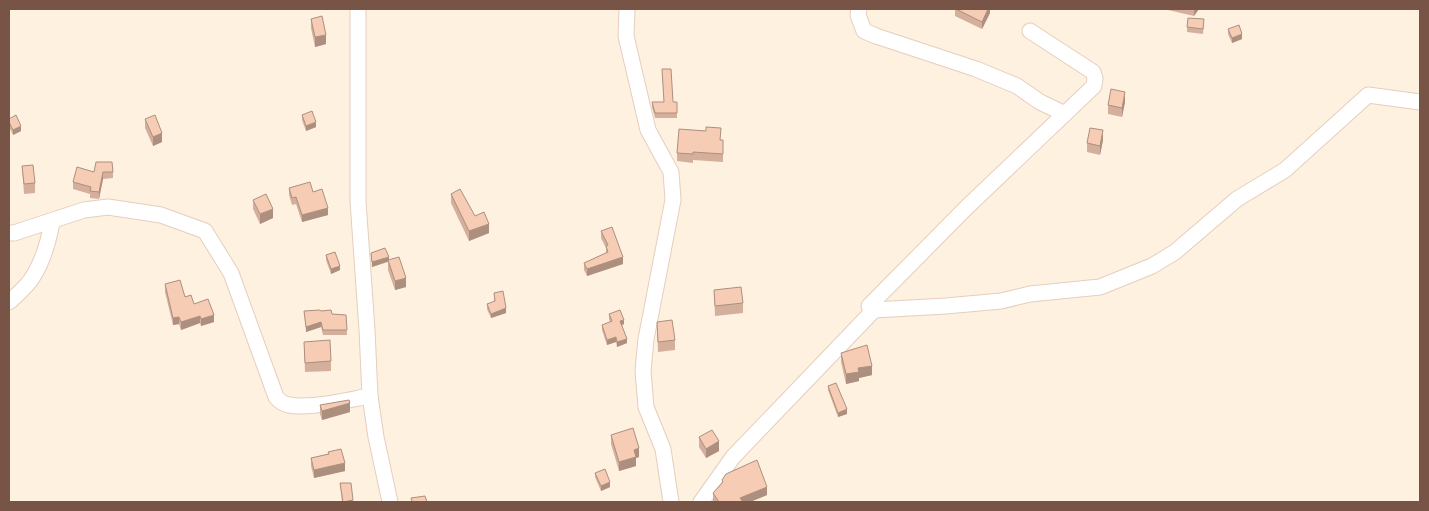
<svg xmlns="http://www.w3.org/2000/svg" width="1429" height="511" font-family="Commissioner,sans-serif">
  <style>
    .lines { fill: none; stroke-linecap: round; stroke-linejoin: round }
    .minor-casing { stroke: #e5cebe; stroke-width: 17 }
    .minor { stroke: #fff; stroke-width: 15 }
    .wall { fill: #d4af9c }
    .shaded-wall { fill: #ac8f7f }
    .building { fill: #f6ccb5; stroke: #ac8f7f }
  </style>
  <rect width="100%" height="100%" fill="#fef1e0"/>
  <g class="lines">
    <!-- minor casing -->
    <g class="minor-casing">
      <g id="minor">
        <polyline points="358,9 358,201 367,330 370,396 376,437 390,502"/>
        <polyline points="627,9 626,36 648,130 671,172 673,200 646,339 643,371 646,407 663,449 671,502"/>
        <polyline points="859,9 858,15 864,31 876,36 976,69 1017,86 1040,102 1065,114"/>
        <path d="M9,233H14L84,210L108,207L161,215L205,231L231,273L276,397C280,402 283,404 289,405C311,409 347,400 370,396"/>
        <path d="M9,302C18,294 28,286 34,275C43,260 49,239 52,222"/>
        <polyline points="874,310 946,306 1001,301 1030,294 1100,287 1152,266 1175,252 1237,199 1285,170 1368,95 1420,102"/>
        <polyline points="701,502 733,457 874,310 869,306 967,207 1094,86 1095,78 1093,72 1030,31"/>
      </g>
    </g>
    <!-- minor -->
    <use href="#minor" class="minor"/>
  </g>
  <!-- wall -->
  <g class="wall">
    <polygon points="955,9 990,9 990,13 982,29 955,16"/>
    <polygon points="1168,9 1199,9 1194,16 1168,10"/>
    <polygon points="311,19 326,44 315,47 311,28"/>
    <polygon points="1204,24 1203,34 1187,32 1187,27"/>
    <polygon points="1228,29 1242,39 1232,43 1228,34"/>
    <polygon points="652,102 677,102 677,118 655,118 652,107"/>
    <polygon points="1125,102 1122,117 1108,114 1108,105"/>
    <polygon points="302,115 316,127 306,131 302,120"/>
    <polygon points="9,119 21,131 13,135 9,127"/>
    <polygon points="145,119 162,142 153,146 145,128"/>
    <polygon points="721,140 723,149 723,162 693,160 693,163 677,161 677,153"/>
    <polygon points="1103,140 1100,155 1087,152 1087,143"/>
    <polygon points="22,166 35,183 35,193 24,194"/>
    <polygon points="94,172 113,172 113,178 103,179 99,199 90,198 90,194 73,189 73,182"/>
    <polygon points="289,188 313,192 328,215 302,222 296,204 292,205 289,195"/>
    <polygon points="451,194 475,216 489,233 469,241 451,203"/>
    <polygon points="253,200 273,218 260,224 253,209"/>
    <polygon points="601,231 623,264 587,276 584,270 584,263 606,253 606,248 601,238"/>
    <polygon points="371,253 389,260 406,287 395,290 388,270 388,262 372,267"/>
    <polygon points="326,255 340,270 331,274 326,260"/>
    <polygon points="165,284 194,304 214,322 201,326 200,323 181,330 179,324 173,325 165,292"/>
    <polygon points="714,290 743,303 743,313 715,316"/>
    <polygon points="494,293 506,313 491,318 487,309 487,304 494,302"/>
    <polygon points="304,311 321,311 332,314 346,315 347,335 323,335 321,327 306,332"/>
    <polygon points="609,314 624,324 622,325 627,343 617,347 616,342 607,345 602,330 602,325 610,322 609,319"/>
    <polygon points="657,322 675,340 675,350 658,352"/>
    <polygon points="304,342 331,361 331,371 305,372"/>
    <polygon points="841,353 872,375 859,378 859,381 846,384 841,362"/>
    <polygon points="828,386 847,414 838,417 828,390"/>
    <polygon points="320,405 350,412 322,420 320,414"/>
    <polygon points="611,435 639,457 636,458 636,466 619,471 611,444"/>
    <polygon points="699,437 719,451 706,458 699,447"/>
    <polygon points="328,452 345,471 314,478 311,466 311,458 328,454"/>
    <polygon points="595,473 610,487 601,491 595,477"/>
    <polygon points="722,480 767,495 750,502 713,502 713,493 722,482"/>
    <polygon points="340,483 353,502 342,502"/>
  </g>
  <!-- shaded-wall -->
  <g class="shaded-wall">
    <polygon points="988,9 990,9 990,13 982,29 982,22"/>
    <polygon points="1194,9 1199,9 1194,16"/>
    <polygon points="1242,34 1242,39 1232,43 1232,38"/>
    <polygon points="326,35 326,44 315,47 315,37"/>
    <polygon points="1125,92 1125,102 1122,117 1122,108"/>
    <polygon points="316,122 316,127 306,131 306,126"/>
    <polygon points="21,126 21,131 13,135 13,130"/>
    <polygon points="1103,130 1103,140 1100,155 1100,146"/>
    <polygon points="162,133 162,142 153,146 153,137"/>
    <polygon points="103,172 103,179 99,199 99,192"/>
    <polygon points="328,208 328,215 302,222 302,215"/>
    <polygon points="273,209 273,218 260,224 260,214"/>
    <polygon points="489,224 489,233 469,241 469,231"/>
    <polygon points="389,257 389,261 372,267 372,262"/>
    <polygon points="623,257 623,264 587,276 587,269"/>
    <polygon points="340,266 340,270 331,274 331,269"/>
    <polygon points="406,278 406,287 395,290 395,281"/>
    <polygon points="506,308 506,313 491,318 491,314"/>
    <polygon points="214,315 214,322 201,326 201,319"/>
    <polygon points="200,316 200,323 181,330 181,322"/>
    <polygon points="179,317 179,324 173,325 173,318"/>
    <polygon points="624,320 624,324 620,326 620,321"/>
    <polygon points="321,322 321,327 306,332 306,327"/>
    <polygon points="616,337 616,342 607,345 607,340"/>
    <polygon points="627,339 627,343 617,347 617,342"/>
    <polygon points="872,366 872,375 859,378 859,381 846,384 846,374 858,368"/>
    <polygon points="350,403 350,412 322,420 322,411"/>
    <polygon points="847,409 847,414 838,417 838,413"/>
    <polygon points="719,441 719,451 706,458 706,449"/>
    <polygon points="639,448 639,457 636,458 636,466 619,471 619,462 634,450"/>
    <polygon points="345,463 345,471 314,478 314,470"/>
    <polygon points="610,482 610,487 601,491 601,486"/>
    <polygon points="767,487 767,495 750,502 740,502 740,498"/>
    <polygon points="353,500 353,502 344,502"/>
  </g>
  <!-- building -->
  <g class="building">
    <polygon points="956,9 988,9 982,22"/>
    <polygon points="322,16 326,35 315,37 311,19"/>
    <polygon points="1188,18 1204,19 1203,29 1187,27"/>
    <polygon points="1239,25 1242,34 1232,38 1228,29"/>
    <polygon points="662,69 671,69 673,102 677,102 677,113 655,113 652,102 664,102"/>
    <polygon points="1111,89 1125,92 1122,108 1108,105"/>
    <polygon points="312,111 316,122 306,126 302,115"/>
    <polygon points="16,115 21,126 13,130 9,122 9,119"/>
    <polygon points="155,115 162,133 153,137 145,119"/>
    <polygon points="706,127 721,128 720,140 723,140 723,154 693,152 693,154 677,153 679,129 706,131"/>
    <polygon points="1090,128 1103,130 1100,146 1087,143"/>
    <polygon points="96,162 112,162 113,172 103,172 99,192 90,191 91,187 73,182 77,167 94,172"/>
    <polygon points="33,165 35,183 24,184 22,166"/>
    <polygon points="310,182 313,192 322,189 328,208 302,215 296,197 292,198 289,188"/>
    <polygon points="460,189 475,216 484,212 489,224 469,231 451,194"/>
    <polygon points="266,194 273,209 260,214 253,200"/>
    <polygon points="612,227 623,257 587,269 584,263 608,252 606,246 608,245 601,231"/>
    <polygon points="385,248 389,257 372,262 371,253"/>
    <polygon points="335,252 340,266 331,269 326,255"/>
    <polygon points="399,257 406,278 395,281 388,260"/>
    <polygon points="180,280 185,297 191,295 194,304 208,299 214,315 201,319 200,316 181,322 179,317 173,318 165,284"/>
    <polygon points="741,287 743,303 715,306 714,290"/>
    <polygon points="503,291 506,308 491,314 487,304 495,301 494,293"/>
    <polygon points="320,310 321,311 331,310 332,314 346,315 347,330 323,330 321,322 306,327 304,311"/>
    <polygon points="620,310 624,320 620,321 627,339 617,342 616,337 607,340 602,325 612,321 609,314"/>
    <polygon points="672,320 675,340 658,342 657,322"/>
    <polygon points="330,340 331,361 305,363 304,342"/>
    <polygon points="867,345 872,366 858,368 859,372 846,374 841,353"/>
    <polygon points="836,383 847,409 838,413 828,386"/>
    <polygon points="349,400 350,403 322,411 320,405"/>
    <polygon points="633,428 639,448 634,450 636,457 619,462 611,435"/>
    <polygon points="712,430 719,441 706,449 699,437"/>
    <polygon points="341,449 345,463 314,470 311,458 329,454 328,452"/>
    <polygon points="757,460 767,487 740,498 743,502 719,502 713,493 723,482 722,480 726,474"/>
    <polygon points="605,469 610,482 601,486 595,473"/>
    <polygon points="340,483 351,483 353,500 343,502"/>
    <polygon points="425,496 427,502 412,502 411,498"/>
  </g>
  <!-- border -->
  <rect width="1429" height="511" fill="none" stroke="#775445" stroke-width="20"/>
</svg>
